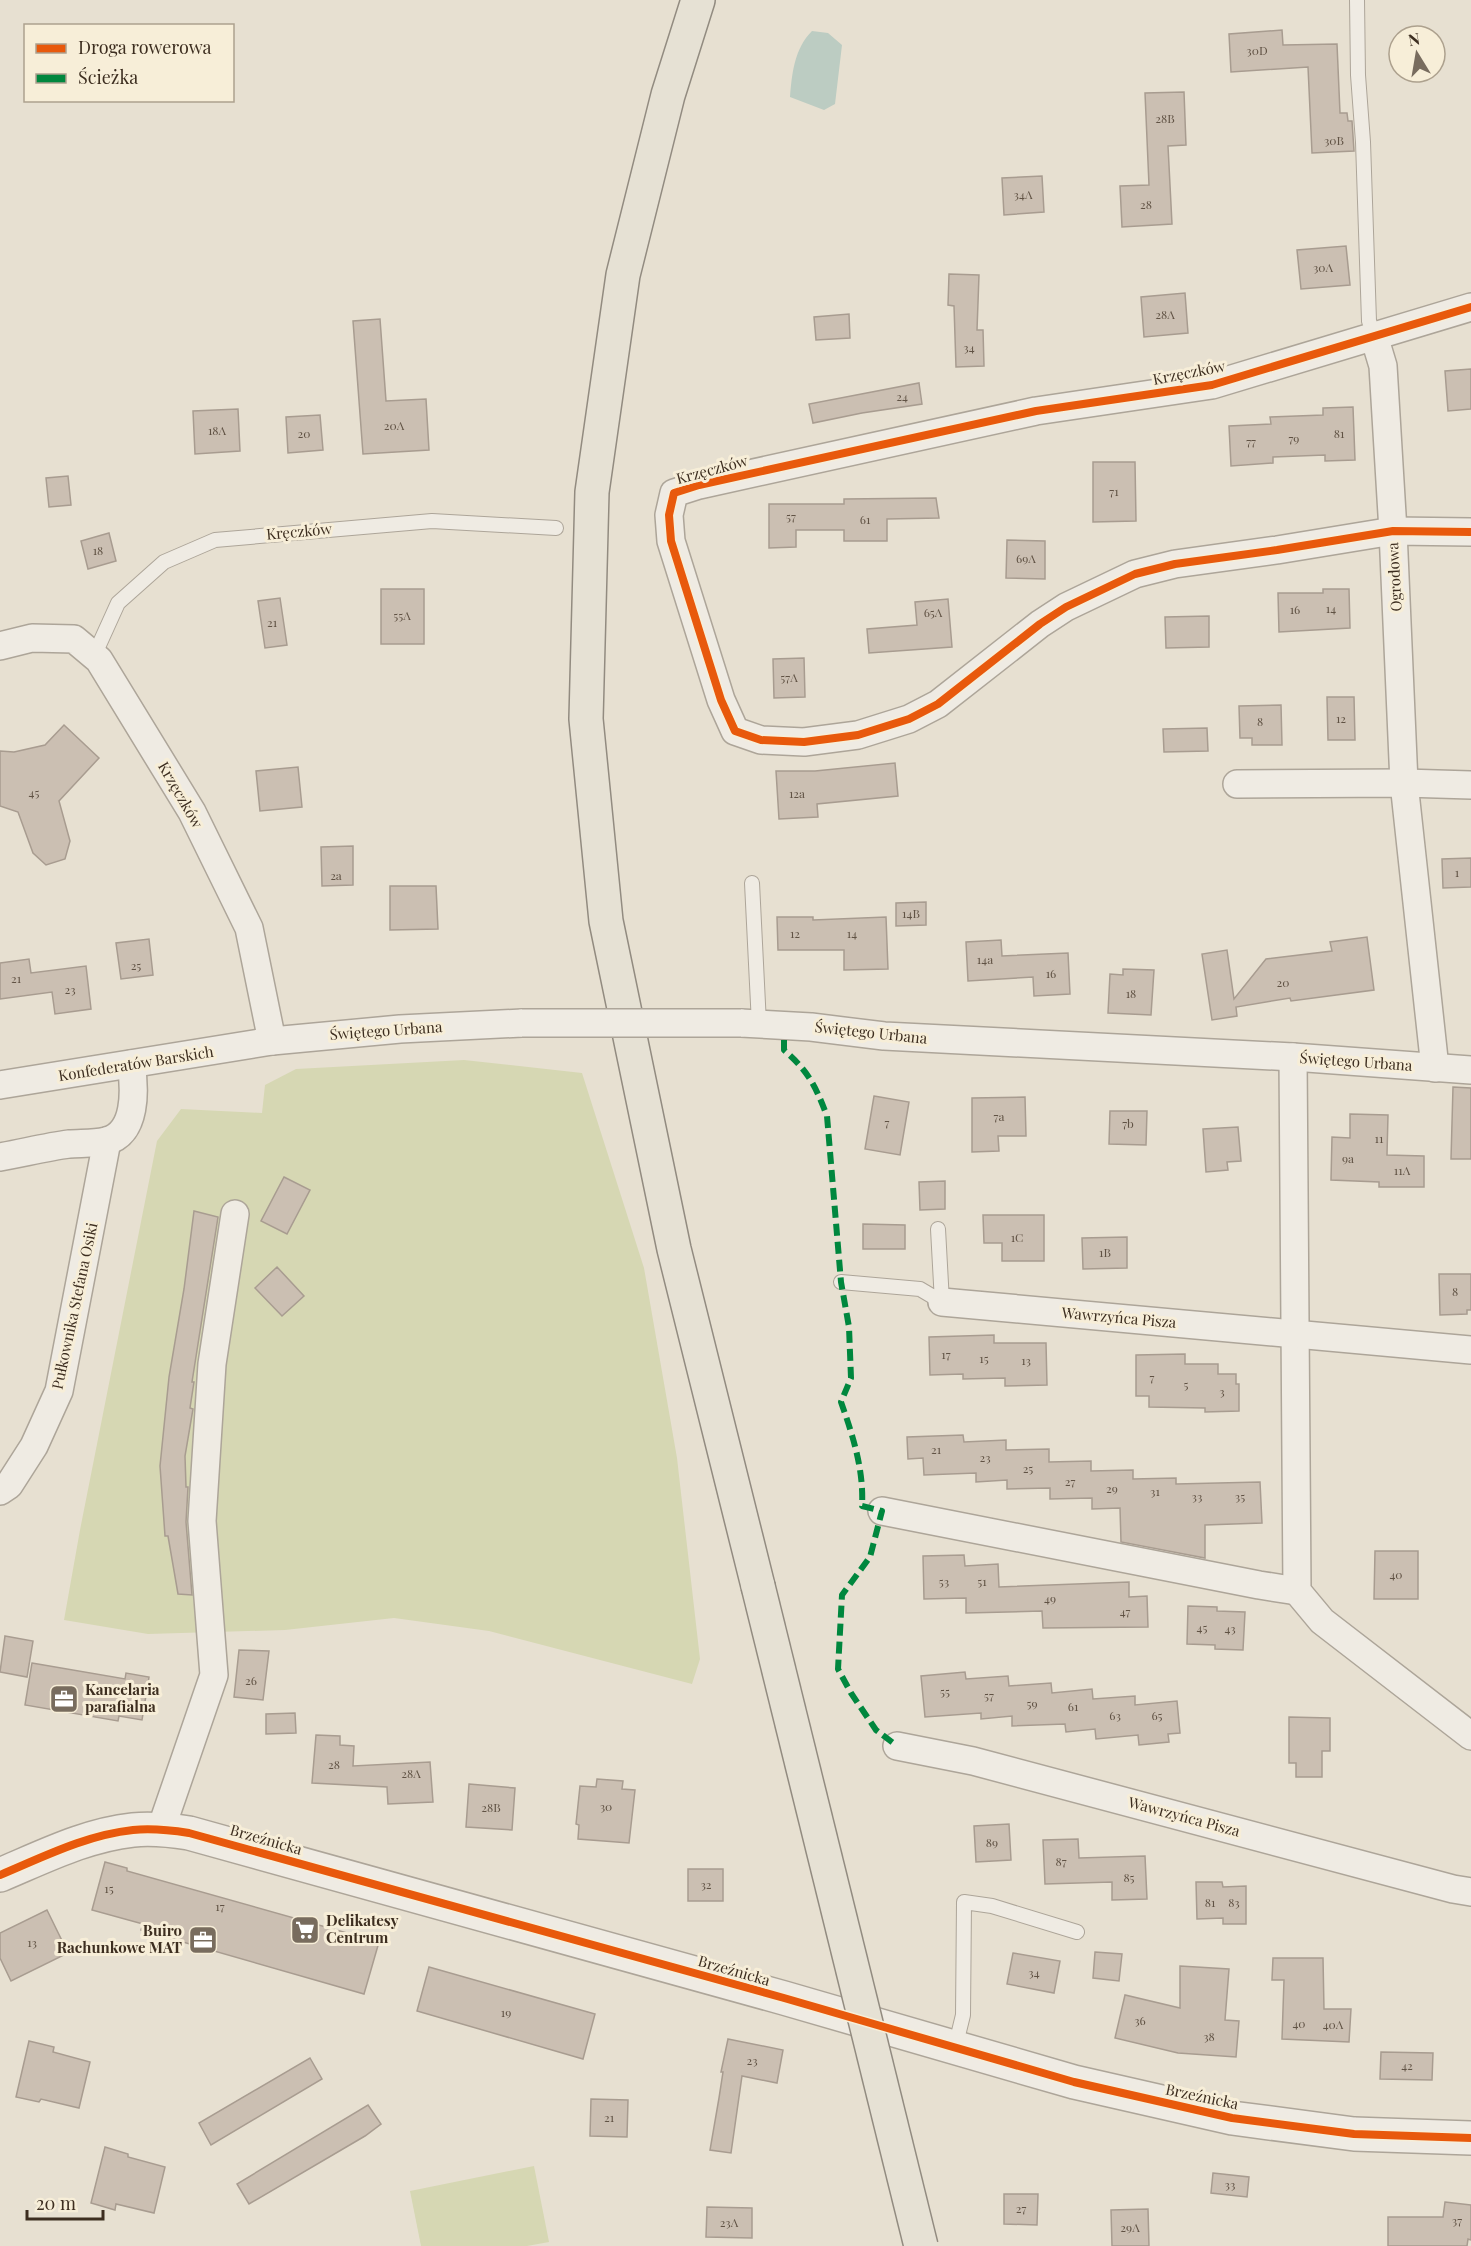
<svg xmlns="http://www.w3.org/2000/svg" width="1471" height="2246" font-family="'Playfair Display',serif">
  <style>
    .green { fill: #d6d7b3 }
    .water { fill: #bcccc2 }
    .building { fill: #cbbfb2; stroke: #a89c90; stroke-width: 1.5 }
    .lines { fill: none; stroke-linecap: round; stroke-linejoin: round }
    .service-casing { stroke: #ada599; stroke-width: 16 }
    .minor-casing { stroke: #ada599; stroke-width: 30 }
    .tertiary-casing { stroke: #ada599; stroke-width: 36 }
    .primary-casing { stroke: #928b80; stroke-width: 36 }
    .service { stroke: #efebe3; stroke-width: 14 }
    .minor { stroke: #efebe3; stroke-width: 27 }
    .tertiary { stroke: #efebe3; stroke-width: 33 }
    .primary { stroke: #e6e1d4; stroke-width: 33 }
    .minor-bridge-casing { stroke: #ada599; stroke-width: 30; stroke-linecap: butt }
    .primary-bridge-casing { stroke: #928b80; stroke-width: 36; stroke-linecap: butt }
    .minor-bridge { stroke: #efebe3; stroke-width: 27 }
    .primary-bridge { stroke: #e6e1d4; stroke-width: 33 }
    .quiet { stroke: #00873e; stroke-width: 6; stroke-dasharray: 12 6; stroke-linecap: butt }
    .cycleway-casing { stroke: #f7eed8; stroke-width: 11 }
    .cycleway { stroke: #e8590c; stroke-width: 8 }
    .labels { text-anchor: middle; stroke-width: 6; stroke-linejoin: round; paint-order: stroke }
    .number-label { font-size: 12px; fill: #605244 }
    .street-label { font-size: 15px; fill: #3d2e20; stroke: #f7eed8 }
    .poi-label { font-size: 15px; font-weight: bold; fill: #3d2e20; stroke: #f7eed8; text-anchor: start }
  </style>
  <rect width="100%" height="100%" fill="#e7e0d1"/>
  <!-- green -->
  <g class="green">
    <polygon points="464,1060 582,1073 644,1268 677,1458 700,1659 692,1684 489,1631 394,1618 285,1630 148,1634 64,1620 80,1530 157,1141 181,1109 262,1113 265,1085 296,1069"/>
    <polygon points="534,2166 549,2242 527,2246 421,2246 410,2191"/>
  </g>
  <!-- water -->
  <path class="water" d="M812,31L828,33L842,45L835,104L824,110L790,97C792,74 794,49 812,31Z"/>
  <!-- building -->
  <g class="building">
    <polygon points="1282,30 1283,45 1337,44 1340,113 1347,113 1348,121 1352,121 1354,151 1312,153 1308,67 1231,72 1229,34"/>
    <polygon points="1184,92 1186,145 1168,146 1172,224 1122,227 1120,186 1149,185 1145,93"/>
    <polygon points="1042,176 1044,212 1004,215 1002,178"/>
    <polygon points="1346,246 1350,285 1301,289 1297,250"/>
    <polygon points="949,274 979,275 977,330 983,330 984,366 956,367 954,306 948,305"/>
    <polygon points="1185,293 1188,333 1144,337 1141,297"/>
    <polygon points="849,314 850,338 816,340 814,317"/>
    <polygon points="380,319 386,401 426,399 429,450 363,454 353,321"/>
    <polygon points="1471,369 1471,409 1448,411 1445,371"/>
    <polygon points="919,383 922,404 862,413 813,423 809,404"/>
    <polygon points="1353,407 1355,460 1325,461 1325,455 1273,457 1273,463 1231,466 1229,426 1271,424 1270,417 1323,415 1323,408"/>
    <polygon points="238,409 240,451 195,454 193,411"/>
    <polygon points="320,415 323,450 288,453 286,417"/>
    <polygon points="1093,462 1135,462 1136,521 1093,522"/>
    <polygon points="68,476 71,505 49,507 46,478"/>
    <polygon points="936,498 939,518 887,519 887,541 844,541 844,530 796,530 796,547 769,548 769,504 844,504 844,499"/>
    <polygon points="109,533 116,561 88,569 81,541"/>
    <polygon points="1007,540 1045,541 1045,579 1006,578"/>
    <rect x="381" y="589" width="43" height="55"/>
    <polygon points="1323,589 1349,589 1350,628 1279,632 1278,593 1323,593"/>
    <polygon points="280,598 287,645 265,648 258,601"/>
    <polygon points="948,599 952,647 869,653 867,629 917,625 915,602"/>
    <polygon points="1209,616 1209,647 1166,648 1165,617"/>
    <polygon points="804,658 805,697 774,698 773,659"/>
    <polygon points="1327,697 1354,697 1355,740 1328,740"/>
    <polygon points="1281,705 1282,745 1252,745 1252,738 1240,738 1239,706"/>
    <polygon points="64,725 99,758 59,801 70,841 65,859 46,865 33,853 18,812 0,806 0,751 14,752 45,745"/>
    <polygon points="1207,728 1208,751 1164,752 1163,729"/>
    <polygon points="895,763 898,796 817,804 818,817 779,819 776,771 815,771"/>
    <polygon points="298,767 302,807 260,811 256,771"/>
    <polygon points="353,846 353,885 322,886 321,847"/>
    <polygon points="1471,858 1471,887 1443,888 1442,859"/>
    <polygon points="390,886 436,886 438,929 390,930"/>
    <polygon points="926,902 926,925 896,926 896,903"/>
    <polygon points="777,917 813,917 813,920 886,917 888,969 844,970 844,950 778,950"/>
    <polygon points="1367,937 1374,990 1291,1001 1290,998 1236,1007 1237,1016 1212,1020 1202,954 1227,950 1234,999 1266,959 1332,951 1330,942"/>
    <polygon points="149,939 153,975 121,979 116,943"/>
    <polygon points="1001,940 1002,956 1068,953 1070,994 1034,996 1033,977 968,981 966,942"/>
    <polygon points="29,959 31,973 86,966 91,1009 55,1014 52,992 0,999 0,963"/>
    <polygon points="1123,969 1154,970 1151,1015 1108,1013 1110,974 1123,975"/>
    <polygon points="1453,1087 1471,1088 1471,1159 1451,1159"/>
    <polygon points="874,1096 909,1102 900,1155 865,1149"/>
    <polygon points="1025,1097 1026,1136 998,1136 999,1151 972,1152 972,1098"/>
    <polygon points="1110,1111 1147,1111 1146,1145 1109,1144"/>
    <polygon points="1350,1114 1388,1115 1387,1155 1424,1156 1424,1187 1379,1187 1379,1182 1331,1180 1332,1137 1350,1138"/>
    <polygon points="1238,1127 1241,1161 1227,1162 1228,1170 1206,1172 1203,1129"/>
    <polygon points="284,1177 310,1190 287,1234 261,1221"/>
    <polygon points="945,1181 945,1209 920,1210 919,1182"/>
    <polygon points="194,1211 218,1217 192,1382 194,1382 190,1408 193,1409 185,1456 186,1487 188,1487 186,1522 192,1595 178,1594 168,1536 165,1536 160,1466 169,1377 184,1289"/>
    <polygon points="983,1215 1044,1215 1044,1261 1002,1261 1002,1243 984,1243"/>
    <polygon points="863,1224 905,1225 905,1249 863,1249"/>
    <polygon points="1127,1237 1127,1268 1083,1269 1082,1238"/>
    <polygon points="277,1267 304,1296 282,1316 255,1288"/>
    <polygon points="1439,1274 1471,1274 1471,1310 1467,1310 1467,1314 1440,1315"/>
    <polygon points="994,1335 994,1343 1046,1343 1047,1385 1005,1386 1005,1378 963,1379 963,1374 930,1375 929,1337"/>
    <polygon points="1185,1354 1185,1364 1218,1364 1218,1374 1236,1374 1236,1384 1239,1384 1239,1411 1205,1412 1205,1408 1149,1407 1149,1396 1136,1396 1136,1355"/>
    <polygon points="963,1435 964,1442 1006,1440 1006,1450 1049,1449 1049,1462 1091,1461 1091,1471 1133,1470 1133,1479 1176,1478 1176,1484 1260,1482 1262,1523 1205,1525 1205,1558 1121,1542 1120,1508 1092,1509 1092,1498 1050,1499 1050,1488 1007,1489 1007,1480 976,1482 976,1473 924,1475 923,1458 908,1459 907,1437"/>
    <polygon points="1375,1551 1418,1551 1418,1599 1374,1599"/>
    <polygon points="964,1555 965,1566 998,1564 999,1587 1129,1582 1129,1597 1147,1596 1148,1627 1043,1628 1042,1611 966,1613 966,1598 924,1599 923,1556"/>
    <polygon points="1188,1606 1217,1607 1217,1611 1245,1612 1243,1650 1215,1649 1215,1645 1187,1644"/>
    <polygon points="5,1636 33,1641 27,1677 0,1672"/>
    <polygon points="239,1650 269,1651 263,1700 234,1697"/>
    <polygon points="32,1663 125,1679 126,1673 149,1677 142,1720 119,1716 118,1721 25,1705"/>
    <polygon points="965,1672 966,1679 1008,1676 1009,1686 1051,1683 1052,1693 1092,1689 1093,1699 1135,1696 1135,1705 1177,1701 1180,1733 1168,1734 1169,1742 1139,1745 1138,1735 1096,1739 1095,1729 1066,1732 1065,1724 1012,1726 1012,1716 981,1719 981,1713 925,1717 921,1676"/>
    <polygon points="295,1713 296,1733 266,1734 266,1714"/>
    <polygon points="1289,1717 1330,1718 1330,1751 1322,1751 1322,1777 1296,1777 1296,1763 1289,1763"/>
    <polygon points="316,1735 340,1736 340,1745 354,1746 353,1766 430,1762 433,1802 388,1804 387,1787 312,1783"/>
    <polygon points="597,1779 623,1781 622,1789 635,1790 629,1843 578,1839 579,1825 576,1824 580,1786 596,1787"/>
    <polygon points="469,1784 515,1788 512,1830 466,1827"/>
    <polygon points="1009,1824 1011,1860 976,1862 974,1826"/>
    <polygon points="1078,1839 1079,1858 1145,1856 1147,1899 1112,1900 1112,1882 1045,1884 1043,1840"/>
    <polygon points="105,1862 127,1868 127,1871 379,1942 364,1994 141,1930 143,1924 92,1910"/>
    <rect x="688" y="1869" width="35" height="32"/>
    <polygon points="1196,1882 1222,1882 1223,1887 1246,1886 1246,1924 1223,1924 1223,1918 1197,1919"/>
    <polygon points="47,1910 68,1953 11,1981 0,1958 0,1933"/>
    <polygon points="1095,1952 1122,1954 1119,1981 1093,1978"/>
    <polygon points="1013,1953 1060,1961 1054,1993 1007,1984"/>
    <polygon points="1273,1958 1323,1958 1324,2009 1351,2009 1349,2042 1282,2039 1284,1980 1272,1980"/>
    <polygon points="1180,1966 1229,1969 1225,2020 1239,2021 1236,2057 1178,2053 1115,2038 1125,1995 1180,2008"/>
    <polygon points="429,1967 595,2014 583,2059 417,2011"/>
    <polygon points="728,2039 783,2050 777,2083 742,2076 731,2153 710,2150 719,2098 723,2072 721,2072"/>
    <polygon points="29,2041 54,2047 53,2052 90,2062 79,2108 41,2099 39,2102 16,2097"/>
    <polygon points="1381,2052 1433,2053 1432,2080 1380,2079"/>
    <polygon points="310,2058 322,2079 211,2145 199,2123"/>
    <polygon points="591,2099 628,2100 627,2137 590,2136"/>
    <polygon points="368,2105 381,2124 365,2136 249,2204 237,2184"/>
    <polygon points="105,2147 128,2154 128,2157 165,2167 154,2213 116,2204 115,2210 91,2203"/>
    <polygon points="1213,2173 1249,2177 1247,2197 1211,2193"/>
    <polygon points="1004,2194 1038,2194 1037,2225 1004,2224"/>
    <polygon points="1445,2202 1471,2205 1471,2240 1468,2239 1467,2246 1388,2246 1388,2217 1443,2217"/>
    <polygon points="707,2207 752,2208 752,2238 706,2237"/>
    <polygon points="1148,2209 1149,2246 1112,2246 1111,2210"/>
  </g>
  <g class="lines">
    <!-- service casing -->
    <g class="service-casing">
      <g id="service">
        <polyline points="1357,0 1358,75 1363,142 1369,321 1374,336"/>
        <polyline points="94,656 118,603 164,562 215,540 432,521 556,528"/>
        <polyline points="752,883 759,1024"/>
        <polyline points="841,1282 920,1289 942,1302 938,1229"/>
        <polyline points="955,2048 963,2015 964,1902 992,1906 1077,1932"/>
      </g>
    </g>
    <!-- minor casing -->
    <g class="minor-casing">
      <g id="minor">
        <polyline points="1471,307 1212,385 1036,411 699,485 674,493 669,515 671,541 721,700 735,731 761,740 804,742 858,735 909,719 938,704 1040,624 1066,607 1135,574 1175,564 1277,550 1393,531 1471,532"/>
        <polyline points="1374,336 1383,366 1393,531 1404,783 1435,1068"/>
        <polyline points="0,646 32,638 74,639 99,660 192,812 249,928 272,1041"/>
        <polyline points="1237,784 1404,783 1471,785"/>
        <polyline points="741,1023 811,1027 884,1036 1293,1057 1471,1070"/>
        <polyline points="1293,1057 1297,1591 1322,1621 1471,1736"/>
        <polyline points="0,1085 272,1041 400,1029 522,1023"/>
        <path d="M0,1157C23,1153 46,1147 69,1144C81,1143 94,1144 106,1141C137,1134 135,1089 131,1064"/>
        <polyline points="942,1302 1471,1350"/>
        <polyline points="0,1491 9,1485 34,1446 59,1391 107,1141"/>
        <polyline points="882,1511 1259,1585 1297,1591"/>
        <polyline points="897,1746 973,1761 1453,1889 1471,1892"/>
        <polyline points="161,1829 214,1675 202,1521 212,1364 235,1214"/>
      </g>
    </g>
    <!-- tertiary casing -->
    <g class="tertiary-casing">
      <path id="tertiary" d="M0,1875C43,1857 86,1835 133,1830C152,1828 170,1830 189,1833L784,1998L1074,2082L1232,2118L1354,2134L1471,2138"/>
    </g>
    <!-- primary casing -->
    <g class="primary-casing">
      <polyline id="primary" points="698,0 668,95 623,275 592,492 586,719 606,921 674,1249 758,1586"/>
    </g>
    <!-- service -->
    <use href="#service" class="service"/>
    <!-- minor -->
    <use href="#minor" class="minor"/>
    <!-- tertiary -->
    <use href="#tertiary" class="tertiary"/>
    <!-- primary -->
    <use href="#primary" class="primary"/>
    <!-- minor-bridge casing -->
    <g class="minor-bridge-casing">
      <polyline id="minor-bridge" points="522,1023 741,1023"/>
    </g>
    <!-- primary-bridge casing -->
    <g class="primary-bridge-casing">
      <polyline id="primary-bridge" points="758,1586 921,2246"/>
    </g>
    <!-- minor-bridge -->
    <use href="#minor-bridge" class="minor-bridge"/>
    <!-- primary-bridge -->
    <use href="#primary-bridge" class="primary-bridge"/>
    <!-- quiet -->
    <path class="quiet" d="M784,1040V1050C809,1072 815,1085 827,1116L841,1282L849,1327L851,1378L841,1402C853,1436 864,1470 862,1506L882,1511L870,1557L842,1595L838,1669L851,1693L876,1730L897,1746"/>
    <!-- cycleway casing -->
    <g class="cycleway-casing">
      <g id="cycleway">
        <polyline points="1471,307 1212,385 1036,411 699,485 674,493 669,515 671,541 721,700 735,731 761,740 804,742 858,735 909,719 938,704 1040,624 1066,607 1135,574 1175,564 1277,550 1393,531 1471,532"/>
        <path d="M0,1875C43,1857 86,1835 133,1830C152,1828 170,1830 189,1833L784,1998L1074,2082L1232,2118L1354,2134L1471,2138"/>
      </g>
    </g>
    <!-- cycleway -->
    <use href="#cycleway" class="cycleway"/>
  </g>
  <!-- icons -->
  <defs>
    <g id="office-square" transform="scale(1.5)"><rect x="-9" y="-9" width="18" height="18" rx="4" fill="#786c5e" stroke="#f7eed8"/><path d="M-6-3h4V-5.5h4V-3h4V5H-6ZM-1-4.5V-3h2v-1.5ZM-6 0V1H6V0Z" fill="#fff"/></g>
    <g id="supermarket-square" transform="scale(1.5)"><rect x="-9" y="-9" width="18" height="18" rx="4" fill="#786c5e" stroke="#f7eed8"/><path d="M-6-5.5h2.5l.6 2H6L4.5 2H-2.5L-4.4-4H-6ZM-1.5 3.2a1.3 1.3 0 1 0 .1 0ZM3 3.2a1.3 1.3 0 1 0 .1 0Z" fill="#fff"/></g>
  </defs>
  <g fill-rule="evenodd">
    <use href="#office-square" x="64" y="1699"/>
    <use href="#supermarket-square" x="305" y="1930"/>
    <use href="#office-square" x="203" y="1940"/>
  </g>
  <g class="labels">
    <!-- number labels -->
    <g class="number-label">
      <text x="1257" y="55">30D</text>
      <text x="1165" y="123">28B</text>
      <text x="1334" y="145">30B</text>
      <text x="1023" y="199">34A</text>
      <text x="1146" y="209">28</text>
      <text x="1323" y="272">30A</text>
      <text x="1165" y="319">28A</text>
      <text x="969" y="352">34</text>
      <text x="902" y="401">24</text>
      <text x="394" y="430">20A</text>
      <text x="217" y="435">18A</text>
      <text x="304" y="438">20</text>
      <text x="1339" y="438">81</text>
      <text x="1294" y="443">79</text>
      <text x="1251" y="446">77</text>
      <text x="1114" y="496">71</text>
      <text x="791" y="521">57</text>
      <text x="865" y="524">61</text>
      <text x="98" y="555">18</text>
      <text x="1026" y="563">69A</text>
      <text x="1331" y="613">14</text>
      <text x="1295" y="614">16</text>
      <text x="933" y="617">65A</text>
      <text x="402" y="620">55A</text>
      <text x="272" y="627">21</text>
      <text x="789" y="682">57A</text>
      <text x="1341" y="723">12</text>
      <text x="1260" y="726">8</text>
      <text x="34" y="797">45</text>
      <text x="797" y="798">12a</text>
      <text x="1457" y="877">1</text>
      <text x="336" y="880">2a</text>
      <text x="911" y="918">14B</text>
      <text x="795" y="938">12</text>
      <text x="852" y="938">14</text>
      <text x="985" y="964">14a</text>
      <text x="136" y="970">25</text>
      <text x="1051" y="978">16</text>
      <text x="16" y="983">21</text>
      <text x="1283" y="987">20</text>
      <text x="70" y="994">23</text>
      <text x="1131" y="998">18</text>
      <text x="999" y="1121">7a</text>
      <text x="887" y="1127">7</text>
      <text x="1128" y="1128">7b</text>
      <text x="1379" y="1143">11</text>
      <text x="1348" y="1163">9a</text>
      <text x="1402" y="1175">11A</text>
      <text x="1017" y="1242">1C</text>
      <text x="1105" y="1257">1B</text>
      <text x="1455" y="1296">8</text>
      <text x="946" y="1359">17</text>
      <text x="984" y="1363">15</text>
      <text x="1026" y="1365">13</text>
      <text x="1152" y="1382">7</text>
      <text x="1186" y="1389">5</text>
      <text x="1222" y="1396">3</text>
      <text x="936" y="1454">21</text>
      <text x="985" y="1462">23</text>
      <text x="1028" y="1473">25</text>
      <text x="1070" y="1486">27</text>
      <text x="1112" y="1493">29</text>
      <text x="1155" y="1496">31</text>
      <text x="1197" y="1501">33</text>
      <text x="1240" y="1501">35</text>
      <text x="1396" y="1579">40</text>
      <text x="944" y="1586">53</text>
      <text x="982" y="1586">51</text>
      <text x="1050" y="1603">49</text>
      <text x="1125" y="1616">47</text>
      <text x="1202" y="1632">45</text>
      <text x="1230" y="1633">43</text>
      <text x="251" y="1685">26</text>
      <text x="945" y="1696">55</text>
      <text x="989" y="1700">57</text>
      <text x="1032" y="1708">59</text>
      <text x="1073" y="1711">61</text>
      <text x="1115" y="1720">63</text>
      <text x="1157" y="1720">65</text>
      <text x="334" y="1769">28</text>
      <text x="411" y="1778">28A</text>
      <text x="606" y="1811">30</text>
      <text x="491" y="1812">28B</text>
      <text x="992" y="1847">89</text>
      <text x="1061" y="1866">87</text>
      <text x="1129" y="1882">85</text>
      <text x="706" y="1889">32</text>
      <text x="109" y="1893">15</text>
      <text x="1210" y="1907">81</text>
      <text x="1234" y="1907">83</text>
      <text x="220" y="1911">17</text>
      <text x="32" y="1947">13</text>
      <text x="1034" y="1977">34</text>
      <text x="506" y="2017">19</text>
      <text x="1140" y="2025">36</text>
      <text x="1299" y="2028">40</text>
      <text x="1333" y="2029">40A</text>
      <text x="1209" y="2041">38</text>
      <text x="752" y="2065">23</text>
      <text x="1407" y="2070">42</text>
      <text x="609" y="2122">21</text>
      <text x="1230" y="2189">33</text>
      <text x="1021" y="2213">27</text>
      <text x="1457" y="2225">37</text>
      <text x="729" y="2227">23A</text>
      <text x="1130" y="2232">29A</text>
    </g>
    <!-- street labels -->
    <g class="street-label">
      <text transform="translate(1189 373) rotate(-11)" y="5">Krzęczków</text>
      <text transform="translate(712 470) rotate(-15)" y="5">Krzęczków</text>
      <text transform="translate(299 532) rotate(-5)" y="5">Kręczków</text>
      <text transform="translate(1395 577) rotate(-93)" y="5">Ogrodowa</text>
      <text transform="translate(180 795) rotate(60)" y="5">Krzęczków</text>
      <text transform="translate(386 1031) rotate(-4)" y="5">Świętego Urbana</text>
      <text transform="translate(871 1033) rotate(6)" y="5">Świętego Urbana</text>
      <text transform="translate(1356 1062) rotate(4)" y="5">Świętego Urbana</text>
      <text transform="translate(136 1064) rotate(-9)" y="5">Konfederatów Barskich</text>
      <text transform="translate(75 1306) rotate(-78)" y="5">Pułkownika Stefana Osiki</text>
      <text transform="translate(1119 1318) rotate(5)" y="5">Wawrzyńca Pisza</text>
      <text transform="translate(1184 1817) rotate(15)" y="5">Wawrzyńca Pisza</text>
      <text transform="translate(266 1840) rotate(16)" y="5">Brzeźnicka</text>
      <text transform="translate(734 1971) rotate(16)" y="5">Brzeźnicka</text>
      <text transform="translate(1202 2097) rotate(12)" y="5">Brzeźnicka</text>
    </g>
    <!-- poi labels -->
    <g class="poi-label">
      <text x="85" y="1695">Kancelaria<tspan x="85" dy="17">parafialna</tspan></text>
      <text x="326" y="1926">Delikatesy<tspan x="326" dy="17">Centrum</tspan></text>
      <text x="182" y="1936" text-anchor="end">Buiro<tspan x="182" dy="17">Rachunkowe MAT</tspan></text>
    </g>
  </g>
  <!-- legend -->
  <rect x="24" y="24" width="210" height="78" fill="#f7eed8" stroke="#ada18e" stroke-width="1.5"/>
  <rect x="36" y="44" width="30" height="9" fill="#e8590c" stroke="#ada18e" stroke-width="1.5"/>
  <text x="78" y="54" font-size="18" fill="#3d2e20">Droga rowerowa</text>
  <rect x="36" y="74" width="30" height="9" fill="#00873e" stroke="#ada18e" stroke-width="1.5"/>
  <text x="78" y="84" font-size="18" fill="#3d2e20">Ścieżka</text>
  <!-- north arrow -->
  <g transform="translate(1417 54) rotate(349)"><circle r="28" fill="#f7eed8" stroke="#ada18e" stroke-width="1.5"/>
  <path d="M0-4.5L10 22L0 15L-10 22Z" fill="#786c5e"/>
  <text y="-9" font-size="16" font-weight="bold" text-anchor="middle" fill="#3d2e20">N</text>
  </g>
  <!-- scale -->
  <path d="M27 2210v9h76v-9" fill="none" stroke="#3d2e20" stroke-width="3"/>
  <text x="36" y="2210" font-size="18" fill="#3d2e20" stroke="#f7eed8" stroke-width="4.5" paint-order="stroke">20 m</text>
</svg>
